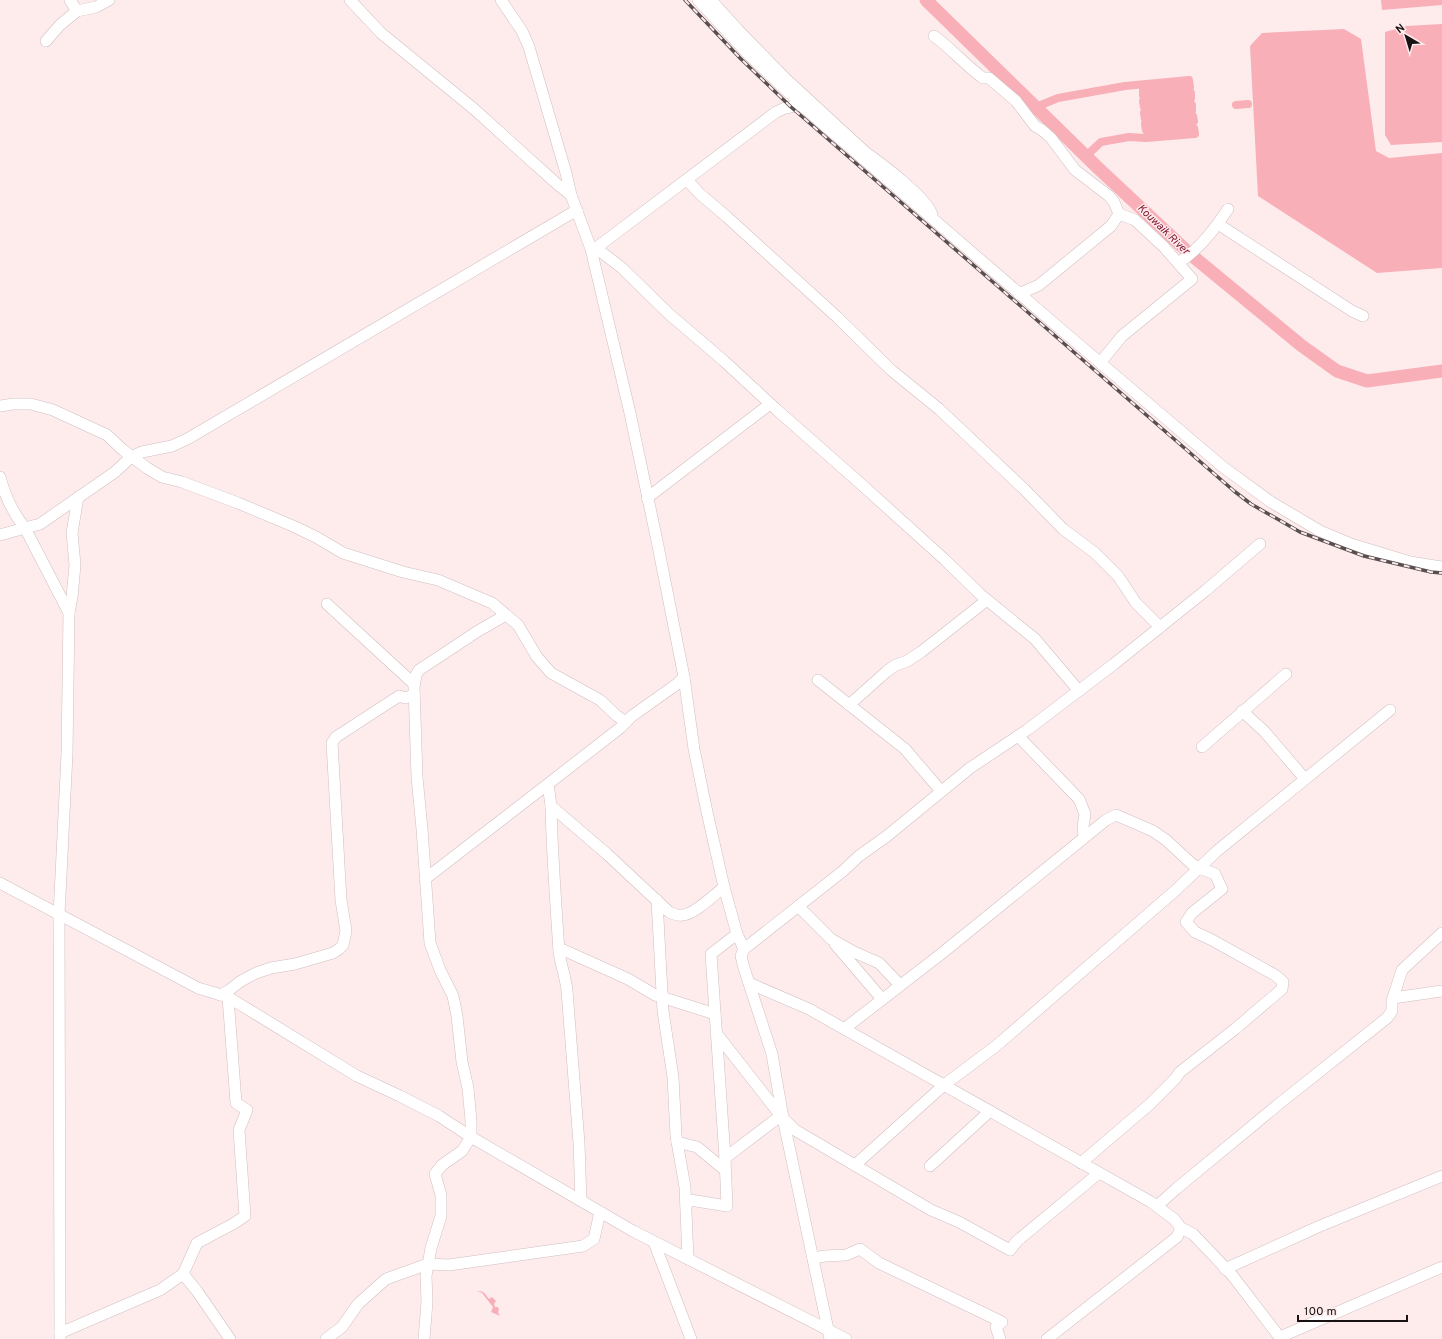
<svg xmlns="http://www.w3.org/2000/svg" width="1442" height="1339" font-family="Overpass,sans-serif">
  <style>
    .water { fill: #f9afb7 }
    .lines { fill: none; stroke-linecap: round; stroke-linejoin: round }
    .canal { stroke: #f9afb7; stroke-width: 8 }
    .river { stroke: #f9afb7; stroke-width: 13 }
    .minor-casing { stroke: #d0bec0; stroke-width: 12 }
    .minor { stroke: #fff; stroke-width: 11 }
    .rail-casing { stroke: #594f50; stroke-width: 3.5 }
    .rail { stroke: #feeced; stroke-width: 2; stroke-dasharray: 6; stroke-linecap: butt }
    .labels { text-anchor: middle; stroke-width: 3; stroke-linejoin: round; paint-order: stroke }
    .water-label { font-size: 11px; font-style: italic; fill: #811834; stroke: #feeced }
  </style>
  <rect width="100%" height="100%" fill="#feeced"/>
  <!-- water -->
  <g class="water">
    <polygon points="1381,0 1442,0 1442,5 1382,10"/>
    <polygon points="1442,24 1442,142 1391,145 1385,135 1385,32 1406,26"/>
    <polygon points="1344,29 1361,39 1376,151 1389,158 1442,153 1442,268 1377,273 1258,196 1250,46 1262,33"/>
    <path d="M477,1291C485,1291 485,1294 489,1299L492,1297L496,1301L494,1304L495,1307H498L499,1310L498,1312L500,1316L491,1312L493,1307L482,1293Z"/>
  </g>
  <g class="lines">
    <!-- canal -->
    <g class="canal">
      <polyline points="1236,105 1248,104"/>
      <polyline points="1036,107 1058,98 1125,86 1189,80 1190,87 1143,90 1143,95 1191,93 1191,98 1143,101 1144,107 1192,105 1192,110 1144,113 1145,119 1193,116 1194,121 1145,124 1146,130 1194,128 1195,134 1146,138 1129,137 1101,142 1086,156"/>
    </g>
    <!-- river -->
    <polyline class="river" points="926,0 1097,167 1190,254 1302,346 1337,371 1367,381 1442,371"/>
    <!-- minor casing -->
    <g class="minor-casing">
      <g id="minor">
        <polyline points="70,0 77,11"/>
        <polyline points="350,0 381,33 474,109 557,184 571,195"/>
        <polyline points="501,0 522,31 529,47 566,173 571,195 591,249 630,413 657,541 684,677 694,749 707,812 724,887 737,934 744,949 741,956 744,968 772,1054 783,1118 830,1339"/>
        <polyline points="698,0 749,55 789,93"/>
        <path d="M934,36C952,49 965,65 983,78H989L1016,101L1035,126L1042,130L1051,138L1075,170L1109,196L1114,202L1119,214L1135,220L1164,247L1192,279L1122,336L1100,363"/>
        <polyline points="46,41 60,25 77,11 96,7 109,0"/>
        <polyline points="787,80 864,151"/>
        <polyline points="801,105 1064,332 1223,467 1271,502 1320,531 1351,544 1410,562 1442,567"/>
        <path d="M865,152C879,162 929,199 932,215"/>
        <polyline points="687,180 700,194 727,217 837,317 891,370 939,409 1024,489 1063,529 1095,553 1118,576 1136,603 1160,627"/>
        <polyline points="1218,224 1352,311 1363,316"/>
        <polyline points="596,248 622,268 669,314 724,361 777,410 861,484 944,559 981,595 1035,639 1079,691"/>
        <polyline points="591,249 596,248 776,112 785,108 801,105 793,96 785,78 738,30 711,0"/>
        <path d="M1178,263C1199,250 1215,229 1228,209"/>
        <polyline points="1019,294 1039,285 1111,226 1119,214"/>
        <polyline points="0,406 13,404 31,404 53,410 107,435 123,450 147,468 162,477 182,482 238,503 293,526 316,537 343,553 403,572 438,580 492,603 518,625 537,657 551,673 600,700 617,716 626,722"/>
        <path d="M0,477C5,496 12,512 25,528L40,524L115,472L131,457L142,452L172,446L189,438L577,210"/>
        <polyline points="647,498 770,404"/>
        <polyline points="0,535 25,528 69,613 67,754 59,915 60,1333"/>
        <polyline points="327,604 414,684"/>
        <polyline points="69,613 72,597 75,565 72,533 78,497"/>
        <path d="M684,677L677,684L632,716L620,728L548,784L551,806L607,854L669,912C673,914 677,916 682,915C694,915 714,895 724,887"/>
        <polyline points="818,680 905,749 941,791"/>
        <polyline points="849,705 886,672 894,666 907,661 921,652 987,600"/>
        <polyline points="1242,711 1264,731 1305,779"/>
        <polyline points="1018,736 1079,799 1085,814 1083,827 1084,837"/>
        <polyline points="1202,747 1286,674"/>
        <path d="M551,806C552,855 556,904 559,952C561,966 566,978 567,991L579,1143L581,1201"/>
        <polyline points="425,879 548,784"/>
        <polyline points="0,883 198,988 228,997 357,1076 400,1096 439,1116 471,1137 633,1231 846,1339"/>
        <polyline points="657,900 663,1011 673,1077 676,1136 685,1187 688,1259"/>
        <polyline points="798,906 831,939 854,952 879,963 900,985"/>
        <polyline points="835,944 882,999"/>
        <polyline points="559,948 628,979 655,995 715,1014"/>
        <polyline points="744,949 843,871 859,856 887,836 970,768 1027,730 1114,664 1205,591 1260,544"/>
        <polyline points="749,983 809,1009 1151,1202 1174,1219 1181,1228 1193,1234 1232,1275 1281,1339"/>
        <polyline points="220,995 228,991 241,981 256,973 271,968 295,964 333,953 339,949 343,945 346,931 341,900 332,743 336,737 399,696 405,698 414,695"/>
        <polyline points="1393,998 1442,991"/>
        <polyline points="844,1029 941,954 1106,820 1116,815 1153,831 1166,840 1192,864 1199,868 1215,874 1222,889 1192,913 1186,922 1195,932 1212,940 1275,975 1283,982 1282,989 1235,1029 1180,1072 1175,1079 1150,1104 1081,1163"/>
        <polyline points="716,1033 781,1116"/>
        <polyline points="677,1142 697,1147 725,1170"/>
        <polyline points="725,1158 711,954 737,934"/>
        <polyline points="855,1165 944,1085 996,1046 1176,890 1217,851 1390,710"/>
        <polyline points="930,1166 990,1111"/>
        <polyline points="686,1205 690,1200 727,1206 725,1158 779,1117 783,1118 795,1130 931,1210 959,1222 1010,1250 1017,1241 1099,1173"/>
        <polyline points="1157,1206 1176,1189 1280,1103 1387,1018 1392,1011 1392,1001 1402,970 1442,933"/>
        <polyline points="654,1242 691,1339"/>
        <polyline points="813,1258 825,1256 846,1255 860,1249 879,1263 1002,1322 996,1327 1000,1339"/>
        <polyline points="1225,1269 1320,1226 1442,1176"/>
        <polyline points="183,1274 197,1243 233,1224 245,1216 239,1130 247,1110 236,1103 228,997"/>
        <polyline points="1280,1337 1442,1267"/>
        <polyline points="60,1338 60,1333 160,1290 183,1274 197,1291 230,1339"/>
        <polyline points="326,1339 342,1327 358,1304 386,1279 428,1264 449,1265 583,1246 594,1239 600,1212"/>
        <polyline points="424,1339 427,1302 426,1276 431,1248 441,1216 441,1195 435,1174 442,1165 462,1151 471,1137 471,1121 468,1088 462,1062 457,1016 453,996 440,970 430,943 422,829 417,777 414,687 416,675 419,670 478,631 506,615"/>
        <polyline points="1047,1339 1177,1237 1181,1228"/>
      </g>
    </g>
    <!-- minor -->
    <use href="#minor" class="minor"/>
    <!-- rail casing -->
    <g class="rail-casing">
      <polyline id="rail" points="685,0 740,58 791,107 1234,491 1251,504 1300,532 1364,556 1431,572 1442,573"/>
    </g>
    <!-- rail -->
    <use href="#rail" class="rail"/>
  </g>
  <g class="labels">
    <!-- water labels -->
    <g class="water-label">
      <text transform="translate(1164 229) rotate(44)" y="4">Kouwaik River</text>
    </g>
  </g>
  <!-- north arrow -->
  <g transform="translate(1406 36) rotate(322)" stroke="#feeced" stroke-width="3" paint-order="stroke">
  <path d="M0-3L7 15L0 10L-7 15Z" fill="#181212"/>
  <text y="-6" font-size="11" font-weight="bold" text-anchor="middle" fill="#181212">N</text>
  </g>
  <!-- scale -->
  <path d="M1298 1315v6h109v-6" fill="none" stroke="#181212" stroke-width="2"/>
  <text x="1304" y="1315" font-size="12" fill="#181212" stroke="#feeced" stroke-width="3" paint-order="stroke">100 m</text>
</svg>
